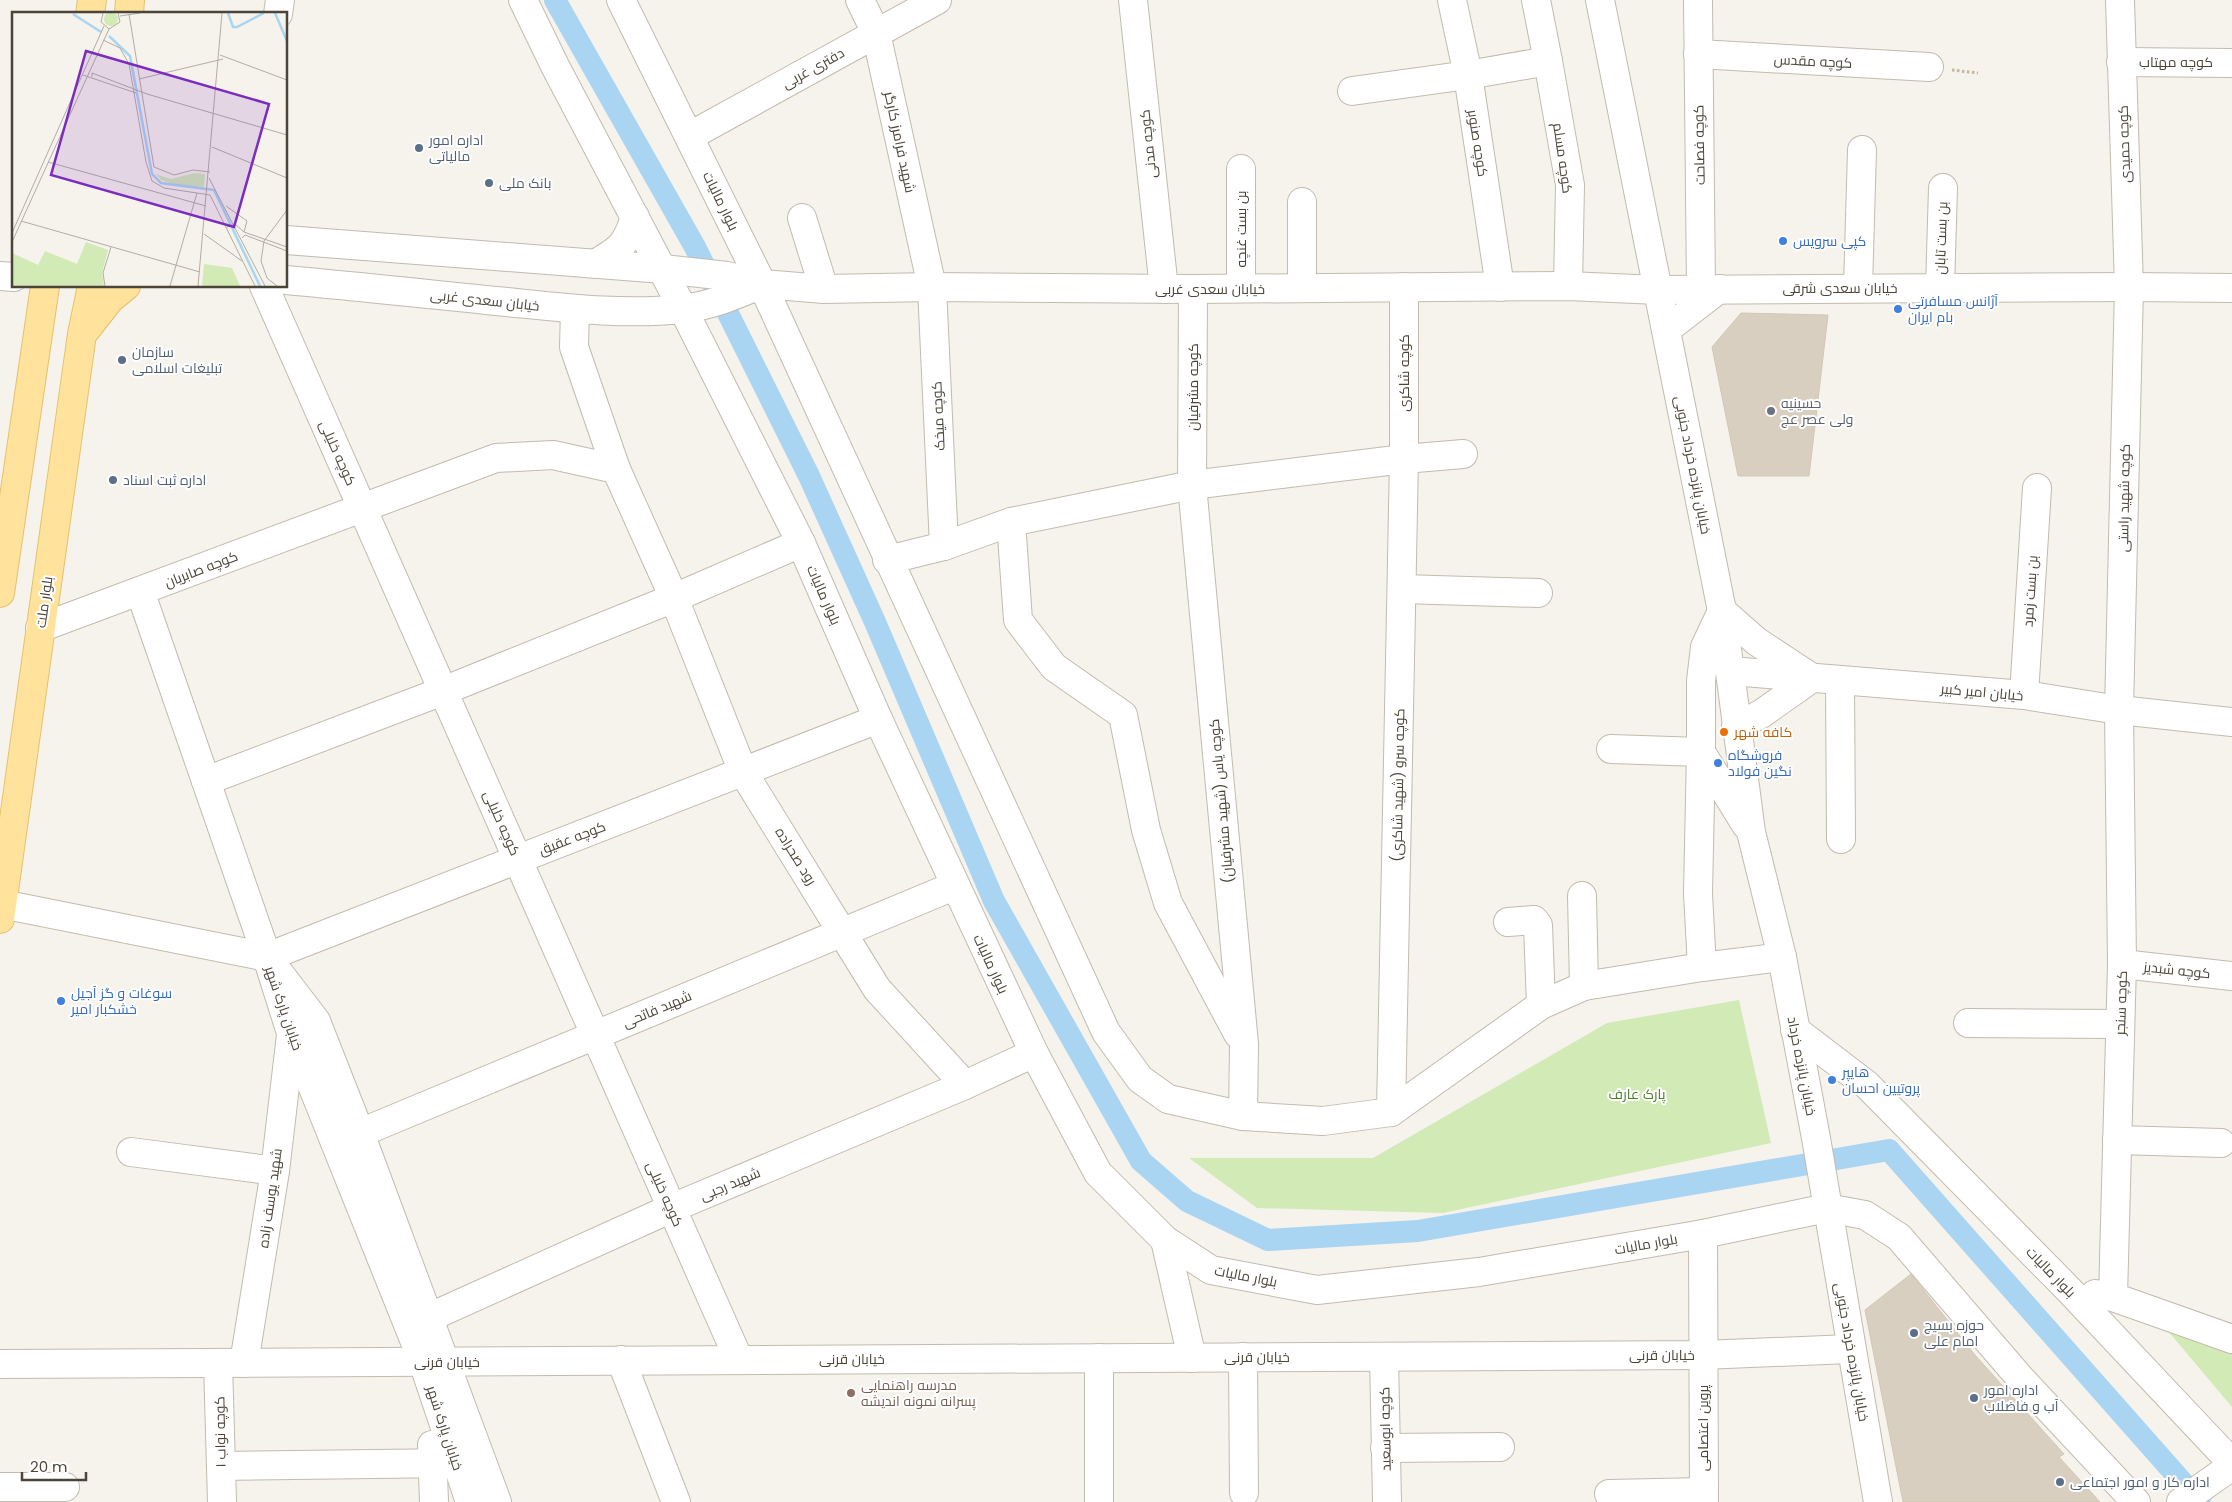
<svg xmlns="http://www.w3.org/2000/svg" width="2232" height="1502" font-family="Poppins,Cairo,sans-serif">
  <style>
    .green { fill: #d2eab5 }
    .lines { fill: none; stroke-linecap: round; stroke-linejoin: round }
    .canal { stroke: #a9d4f2; stroke-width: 22 }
    .building { fill: #d8cfc1; stroke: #d3c7b4 }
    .minor-casing { stroke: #c2bbae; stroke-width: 30 }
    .major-casing { stroke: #e6c16a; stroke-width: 30 }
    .path { stroke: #c4b79f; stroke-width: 3; stroke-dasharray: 2.5 2.5; stroke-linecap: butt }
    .minor { stroke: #fff; stroke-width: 28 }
    .major { stroke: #ffe39c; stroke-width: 28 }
    .service-dot { fill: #5c6f8a; stroke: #fff; stroke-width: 2 }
    .shop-dot { fill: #3f7fe0; stroke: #fff; stroke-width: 2 }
    .worship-dot { fill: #6b7280; stroke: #fff; stroke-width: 2 }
    .food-dot { fill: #e8710a; stroke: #fff; stroke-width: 2 }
    .education-dot { fill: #8d6e63; stroke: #fff; stroke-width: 2 }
    .labels { text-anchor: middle; stroke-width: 4; stroke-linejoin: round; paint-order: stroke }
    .street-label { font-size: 14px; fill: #4b4439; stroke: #fff }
    .service-label { font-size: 14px; fill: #4e5e75; stroke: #fff; text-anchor: start }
    .shop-label { font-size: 14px; fill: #366cbe; stroke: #fff; text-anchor: start }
    .worship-label { font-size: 14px; fill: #5b616d; stroke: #fff; text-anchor: start }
    .food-label { font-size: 14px; fill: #c56008; stroke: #fff; text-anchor: start }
    .park-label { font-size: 14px; fill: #4a7f2a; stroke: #fff }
    .education-label { font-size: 14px; fill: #785e54; stroke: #fff; text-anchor: start }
    .inset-river { fill: none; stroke: #a9d4f2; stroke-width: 2.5 }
    .inset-road { fill: none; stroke: #b2ada4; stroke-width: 1 }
    .view { fill: #7b2cbf; fill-opacity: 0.15; stroke: #7b2cbf; stroke-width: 2.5 }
    .inset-edge { fill: none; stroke: #4b4439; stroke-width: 2.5 }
  </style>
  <rect width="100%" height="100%" fill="#f6f3ec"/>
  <!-- green -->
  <g class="green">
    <polygon points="1739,1000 1771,1143 1443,1213 1257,1208 1189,1158 1373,1158 1607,1023"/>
    <polygon points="2163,1325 2232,1352 2232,1407"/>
  </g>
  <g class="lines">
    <!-- canal -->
    <polyline class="canal" points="555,0 695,247 809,476 875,622 994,901 1141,1161 1187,1201 1268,1240 1418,1231 1889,1150 2200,1502"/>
  </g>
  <!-- building -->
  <g class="building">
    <polygon points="1741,313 1828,315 1809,476 1738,476 1712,347"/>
    <polygon points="1911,1274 1975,1355 2064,1454 2059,1457 2100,1502 1903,1502 1865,1310"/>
  </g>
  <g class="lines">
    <!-- minor casing -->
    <g class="minor-casing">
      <g id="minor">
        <polyline points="523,0 555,66 683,309 801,543 878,719 1034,1053 1098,1173 1165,1240 1211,1270 1317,1290 1479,1272 1703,1234 1827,1208 1865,1215 1899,1237 2021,1379 2136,1502"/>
        <polyline points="621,0 762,284 1106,1032 1140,1079 1168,1099 1243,1116 1323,1121 1391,1112 1541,1005 1584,986 1702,967 1782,957"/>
        <polyline points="860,0 876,33 932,287 944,546"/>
        <polyline points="1133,0 1164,289"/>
        <polyline points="1452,0 1468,75 1500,287"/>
        <polyline points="1600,0 1722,611 1751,832 1782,957 1816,1138 1878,1502"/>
        <polyline points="1698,0 1701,289"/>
        <polyline points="278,14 280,0"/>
        <polyline points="1698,54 1929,67"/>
        <polyline points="1548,61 1570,185 1568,286"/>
        <polyline points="2121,62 2232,63"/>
        <polyline points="1352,91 1468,75 1548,61 1536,0"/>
        <polyline points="690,136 937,0"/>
        <polyline points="1302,202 1302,288"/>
        <polyline points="802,218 824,289"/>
        <polyline points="286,240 663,269 727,276 762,284 824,289 932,287 1193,289 1568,286 1658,290 2129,287 2232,288"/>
        <path d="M595,264C620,249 626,246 635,217"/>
        <polyline points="0,276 14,277"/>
        <path d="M286,280C353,286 419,293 486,300C551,306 617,316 682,309C710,306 736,295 762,284"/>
        <polyline points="264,286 739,1360"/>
        <polyline points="1241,288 1241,169"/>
        <polyline points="1858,288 1862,150"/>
        <polyline points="1940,288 1943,188"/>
        <polyline points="1193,289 1192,485 1244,1044 1243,1116"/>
        <polyline points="1666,330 1719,289"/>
        <polyline points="1011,522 1018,620 1054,667 1123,715 1146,830 1168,903 1238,1034"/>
        <polyline points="801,543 674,598 743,772 877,989 965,1085"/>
        <polyline points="887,560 944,546 1011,522 1192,485 1404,459 1463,454"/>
        <polyline points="1402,589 1538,593"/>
        <polyline points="140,591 267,957 291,1033 423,1362 470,1502"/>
        <polyline points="40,628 496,458 553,455 616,469"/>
        <polyline points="1731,671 2024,695 2119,710 2232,722"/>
        <polyline points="1840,680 1841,839"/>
        <polyline points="2024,695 2037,488"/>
        <polyline points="1611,749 1701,752 1701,681 1705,647 1722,611 1756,641 1812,678 1761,714 1736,727"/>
        <polyline points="206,781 443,691 674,598 616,469 574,347 575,309"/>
        <polyline points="1582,896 1584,986"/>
        <polyline points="2,904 267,957"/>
        <polyline points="1508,922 1534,920 1538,925 1541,1005"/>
        <polyline points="267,957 878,719"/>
        <polyline points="2122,964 2232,976"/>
        <polyline points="1702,967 1698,894 1701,752 1746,825"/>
        <polyline points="280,974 316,1021 360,1133 497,1502"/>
        <polyline points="1968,1023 2120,1024"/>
        <polyline points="1795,1030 1867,1085 2069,1290 2232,1463"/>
        <polyline points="1391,1112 1404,459 1404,287"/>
        <polyline points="360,1133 954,886"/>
        <polyline points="2117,1140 2221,1143"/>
        <polyline points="131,1152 275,1171"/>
        <polyline points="1703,1234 1704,1502"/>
        <polyline points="1165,1240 1192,1358"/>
        <polyline points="2095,1294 2113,1297 2232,1339"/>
        <polyline points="2113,1297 2122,964 2119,710 2129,287 2120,0"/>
        <polyline points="428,1318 672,1208 965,1085 1034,1053"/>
        <polyline points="1243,1357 1244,1493"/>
        <polyline points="1384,1357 1387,1502"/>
        <polyline points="1099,1358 1099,1502"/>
        <polyline points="621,1360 676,1502"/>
        <polyline points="218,1363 222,1502"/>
        <polyline points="244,1363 275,1171 291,1035"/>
        <polyline points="0,1364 1703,1355 1850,1349"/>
        <polyline points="432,1445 434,1502"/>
        <polyline points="1385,1448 1500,1447"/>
        <polyline points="221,1466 455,1463"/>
        <polyline points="0,1487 65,1487"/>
        <polyline points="1609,1494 1704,1492"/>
        <polyline points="2181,1502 2232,1466"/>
      </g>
    </g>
    <!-- major casing -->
    <g class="major-casing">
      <g id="major">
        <polyline points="90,14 92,0"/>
        <polyline points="129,14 130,0"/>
        <polyline points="85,331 110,299 126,286"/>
        <polyline points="0,593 45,286"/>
        <polyline points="0,919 82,334 92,286"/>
      </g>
    </g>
    <!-- path -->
    <polyline class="path" points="1952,70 1978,73"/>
    <!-- minor -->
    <use href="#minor" class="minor"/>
    <!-- major -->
    <use href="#major" class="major"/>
  </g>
  <!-- markers -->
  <g class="service-dot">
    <circle cx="419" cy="148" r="5"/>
    <circle cx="489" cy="183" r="5"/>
    <circle cx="122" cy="360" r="5"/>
    <circle cx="113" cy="480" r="5"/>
    <circle cx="1914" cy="1333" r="5"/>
    <circle cx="1974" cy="1398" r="5"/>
    <circle cx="2060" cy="1482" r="5"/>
  </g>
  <g class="shop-dot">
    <circle cx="1783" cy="241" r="5"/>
    <circle cx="1898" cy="309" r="5"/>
    <circle cx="1718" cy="763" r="5"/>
    <circle cx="61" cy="1001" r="5"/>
    <circle cx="1832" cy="1080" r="5"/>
  </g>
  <circle class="worship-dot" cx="1771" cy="411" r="5"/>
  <circle class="food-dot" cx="1724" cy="732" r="5"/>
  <circle class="education-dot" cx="851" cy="1393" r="5"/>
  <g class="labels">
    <!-- street labels -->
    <g class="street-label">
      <text transform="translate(1813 61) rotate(3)" y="5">کوچه مقدس</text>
      <text x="2176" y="67">کوچه مهتاب</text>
      <text transform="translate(813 68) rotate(-29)" y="5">دفتری غربی</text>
      <text transform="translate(900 142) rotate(78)" y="5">شهید فرامرز کارگر</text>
      <text transform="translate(1478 143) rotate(81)" y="5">کوچه صنوبر</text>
      <text transform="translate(1148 144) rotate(-96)" y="5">کوچه مدنی</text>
      <text transform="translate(2124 144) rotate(-92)" y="5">کوچه حمیدی</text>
      <text transform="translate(1699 145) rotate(-91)" y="5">کوچه فصاحت</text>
      <text transform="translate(1563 158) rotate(82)" y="5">کوچه مسلم</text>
      <text transform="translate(721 201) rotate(64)" y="5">بلوار مالیات</text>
      <text transform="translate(1241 229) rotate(-90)" y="5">بن بست غنچه</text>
      <text transform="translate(1941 238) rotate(-88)" y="5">بن بست تابان</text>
      <text x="1840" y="293">خیابان سعدی شرقی</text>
      <text x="1210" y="294">خیابان سعدی غربی</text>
      <text transform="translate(485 300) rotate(6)" y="5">خیابان سعدی غربی</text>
      <text transform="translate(1404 373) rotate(-90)" y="5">کوچه شاکری</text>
      <text transform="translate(1193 387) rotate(-90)" y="5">کوچه مشرفیان</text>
      <text transform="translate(938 416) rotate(-93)" y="5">کوچه میخک</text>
      <text transform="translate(338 453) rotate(66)" y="5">کوچه خلیلی</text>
      <text transform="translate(1693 465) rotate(79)" y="5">خیابان پانزده خرداد جنوبی</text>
      <text transform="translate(2124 498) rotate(-89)" y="5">کوچه شهید راستی</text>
      <text transform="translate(201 569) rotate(-21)" y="5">کوچه صابریان</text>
      <text transform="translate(2030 591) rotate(-86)" y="5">بن بست زمرد</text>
      <text transform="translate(824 595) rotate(66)" y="5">بلوار مالیات</text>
      <text transform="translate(44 602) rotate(-82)" y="5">بلوار ملت</text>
      <text transform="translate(1982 692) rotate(5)" y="5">خیابان امیر کبیر</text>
      <text transform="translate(1398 785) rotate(-89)" y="5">کوچه سرو (شهید شاکری)</text>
      <text transform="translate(1221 801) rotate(-95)" y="5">کوچه یاس (شهید مشرفیان)</text>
      <text transform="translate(502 823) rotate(66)" y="5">کوچه خلیلی</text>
      <text transform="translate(572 838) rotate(-21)" y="5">کوچه عقیق</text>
      <text transform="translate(796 856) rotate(58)" y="5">رود صحراده</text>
      <text transform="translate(991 964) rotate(65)" y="5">بلوار مالیات</text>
      <text transform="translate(2177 970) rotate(6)" y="5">کوچه شبدیز</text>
      <text transform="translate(2121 1003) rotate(-88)" y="5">کوچه سنجر</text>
      <text transform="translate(284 1008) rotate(71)" y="5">خیابان پارک شهر</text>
      <text transform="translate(657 1009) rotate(-23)" y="5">شهید فاتحی</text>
      <text transform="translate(1802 1066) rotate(79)" y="5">خیابان پانزده خرداد</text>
      <text transform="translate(730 1184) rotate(-23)" y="5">شهید رجبی</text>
      <text transform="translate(665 1194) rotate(66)" y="5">کوچه خلیلی</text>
      <text transform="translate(270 1198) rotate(-82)" y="5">شهید یوسف زاده</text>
      <text transform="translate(1646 1244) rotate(-10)" y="5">بلوار مالیات</text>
      <text transform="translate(2051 1272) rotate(46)" y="5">بلوار مالیات</text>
      <text transform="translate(1246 1276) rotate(11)" y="5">بلوار مالیات</text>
      <text transform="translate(1852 1352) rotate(80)" y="5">خیابان پانزده خرداد جنوبی</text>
      <text x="1662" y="1360">خیابان قرنی</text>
      <text x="1257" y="1362">خیابان قرنی</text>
      <text x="852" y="1364">خیابان قرنی</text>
      <text x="447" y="1367">خیابان قرنی</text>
      <text transform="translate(445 1428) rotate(72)" y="5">خیابان پارک شهر</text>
      <text transform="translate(1703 1428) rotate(-90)" y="5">پروین اعتصامی</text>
      <text transform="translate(1385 1429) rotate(-91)" y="5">کوچه ابوسعید</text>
      <text transform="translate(220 1432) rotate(-91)" y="5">کوچه نواب ۱</text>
    </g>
    <!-- service labels -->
    <g class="service-label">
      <text x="429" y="145">اداره امور<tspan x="429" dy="16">مالیاتی</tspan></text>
      <text x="499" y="188">بانک ملی</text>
      <text x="132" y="357">سازمان<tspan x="132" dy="16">تبلیغات اسلامی</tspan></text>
      <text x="123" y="485">اداره ثبت اسناد</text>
      <text x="1924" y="1330">حوزه بسیج<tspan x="1924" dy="16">امام علی</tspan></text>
      <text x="1984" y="1395">اداره امور<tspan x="1984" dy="16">آب و فاضلاب</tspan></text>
      <text x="2070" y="1487">اداره کار و امور اجتماعی</text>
    </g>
    <!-- shop labels -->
    <g class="shop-label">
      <text x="1793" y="246">کپی سرویس</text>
      <text x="1908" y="306">آژانس مسافرتی<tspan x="1908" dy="16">بام ایران</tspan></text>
      <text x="1728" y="760">فروشگاه<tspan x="1728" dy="16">نگین فولاد</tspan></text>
      <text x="71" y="998">سوغات و گز آجیل<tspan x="71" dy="16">خشکبار امیر</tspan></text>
      <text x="1842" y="1077">هایپر<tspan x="1842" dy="16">پروتیین احسان</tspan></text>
    </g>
    <!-- worship labels -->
    <g class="worship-label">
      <text x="1781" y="408">حسینیه<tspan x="1781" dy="16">ولی عصر عج</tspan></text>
    </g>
    <!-- food labels -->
    <g class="food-label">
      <text x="1734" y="737">کافه شهر</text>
    </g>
    <!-- park labels -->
    <g class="park-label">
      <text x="1637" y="1099">پارک عارف</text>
    </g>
    <!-- education labels -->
    <g class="education-label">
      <text x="861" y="1390">مدرسه راهنمایی<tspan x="861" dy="16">پسرانه نمونه اندیشه</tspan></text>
    </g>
  </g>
  <!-- overview -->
  <g transform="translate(12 12)">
    <rect width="275" height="275" fill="#f6f3ec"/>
    <path d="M92 7a7 7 0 1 1 14 0a7 7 0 1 1-14 0ZM182,161L193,162L192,175L164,173L149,168L144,162L159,167ZM74,230L96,238L90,261L92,274H0V241L26,253L33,239L65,252ZM192,252L220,256L228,274H190Z" fill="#d2eab5"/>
    <path class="inset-river" d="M216,1L221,15H225L252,1M263,1L275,29M61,2L89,20M97,24L118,44L140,162L149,171L202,178L248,274"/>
    <path class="inset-road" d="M91,1L89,10L97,17L108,10L106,1M117,2L142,155L162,163L181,158L198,160M108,4L128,1M91,28L108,36L117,52L134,150L140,169L152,176L198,183L243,274M208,43L275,68M71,63L124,81M80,65V61L135,82L275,123M127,67L211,47M200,135L275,166M36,150L194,194M197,166L253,274M214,194L235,209L232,220M9,209L188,260M215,215L223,212L232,220L275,235M0,221L92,14M192,222L230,249M230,226L233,223L275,239M0,230L97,17M93,274L91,261L99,235M158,274L185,181M186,274L210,1M265,274L255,266L249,249L252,229L275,198"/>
    <path class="view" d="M74,39L257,92L222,215L39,163Z"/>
    <rect width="275" height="275" class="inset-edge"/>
  </g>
  <!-- scale -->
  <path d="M22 1472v8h64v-8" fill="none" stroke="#4b4439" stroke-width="2.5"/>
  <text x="30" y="1472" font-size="15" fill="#4b4439" stroke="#ffffff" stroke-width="4" paint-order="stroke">20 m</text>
</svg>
